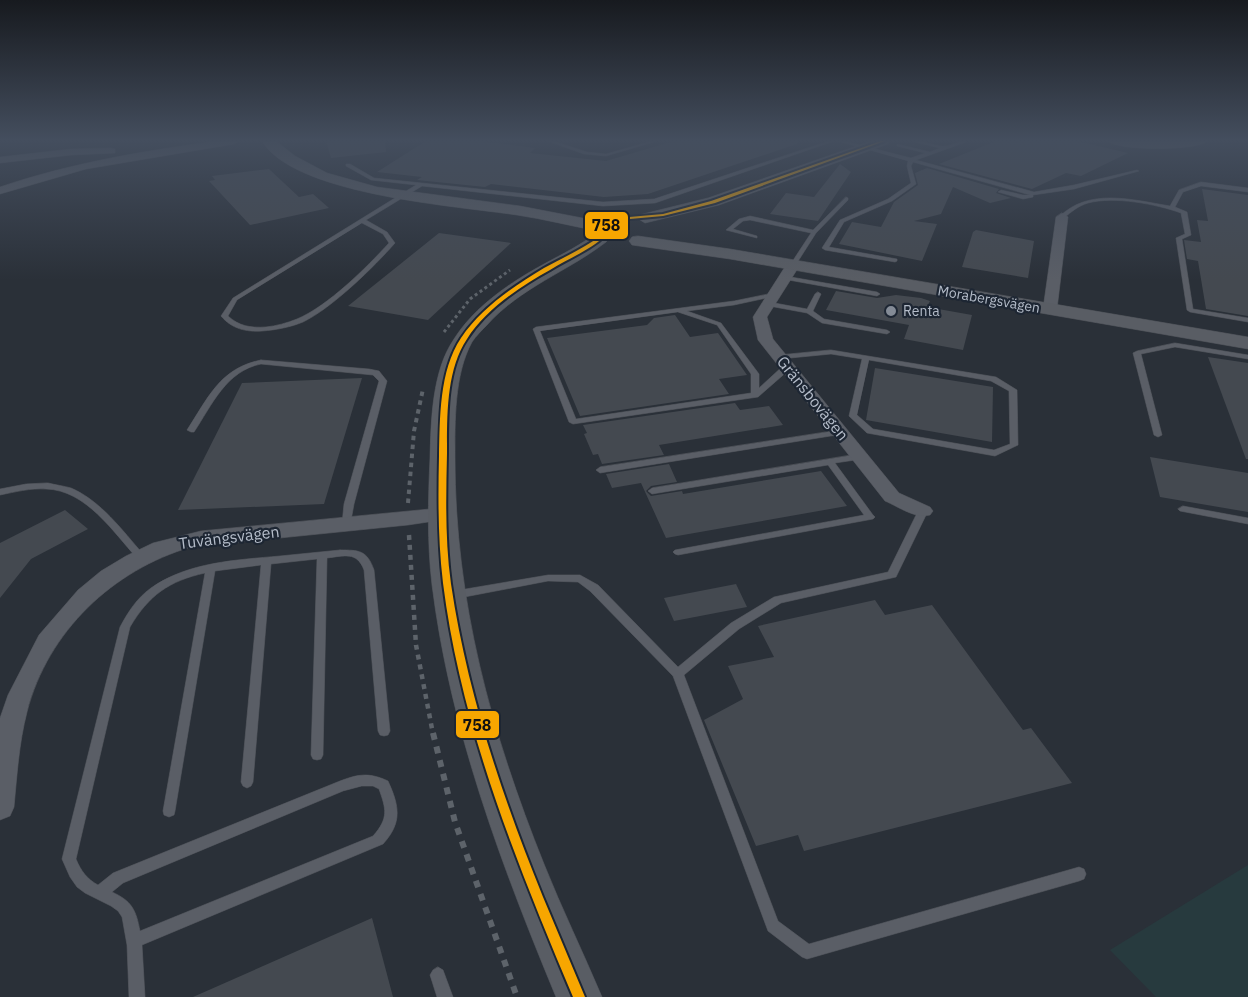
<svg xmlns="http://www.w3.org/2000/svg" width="1248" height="997" font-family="'IBM Plex Sans',sans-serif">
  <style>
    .green { fill: #273a3e }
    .building { fill: #444950 }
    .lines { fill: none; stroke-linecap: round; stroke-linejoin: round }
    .lane-casing { stroke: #484c53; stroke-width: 1 }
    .street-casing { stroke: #484c53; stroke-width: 1 }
    .secondary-casing { stroke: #484c53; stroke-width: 1 }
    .highway-casing { stroke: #474c53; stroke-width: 1 }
    .path-far3 { stroke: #5d636a; stroke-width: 3; stroke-dasharray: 3 3; stroke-linecap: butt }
    .path-far2 { stroke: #5d636a; stroke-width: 4; stroke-dasharray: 4.5 4.5; stroke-linecap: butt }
    .path-far1 { stroke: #5d636a; stroke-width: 4.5; stroke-dasharray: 5 5; stroke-linecap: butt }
    .path { stroke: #5d636a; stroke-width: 6; stroke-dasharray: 7 7; stroke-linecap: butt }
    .lane { fill: #5a5e66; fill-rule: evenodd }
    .street { fill: #5a5e66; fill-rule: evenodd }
    .secondary { fill: #595d64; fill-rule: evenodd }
    .highway { fill: #5a5d60; fill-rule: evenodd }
    .bus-1-casing { stroke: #1d2633; stroke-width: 4 }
    .bus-1 { fill: #f7a600; fill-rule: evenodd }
    .poi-dot { fill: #848b96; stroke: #1d2633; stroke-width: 2 }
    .labels { text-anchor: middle; stroke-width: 4.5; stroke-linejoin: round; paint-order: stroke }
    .far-street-label { font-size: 14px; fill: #b4bcc9; stroke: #1d2633 }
    .far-poi-label { font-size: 14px; fill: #b4bcc9; stroke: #1d2633; text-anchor: start }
    .street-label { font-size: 16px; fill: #b4bcc9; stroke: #1d2633 }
    .line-badge { stroke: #1d2633; stroke-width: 2 }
    .pale-badge-label { font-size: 16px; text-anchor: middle; font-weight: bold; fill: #111 }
  </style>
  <rect width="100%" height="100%" fill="#2a3038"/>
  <!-- green -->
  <polygon class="green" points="1248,865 1248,997 1156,997 1110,950"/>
  <!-- building -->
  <g class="building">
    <polygon points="326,141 385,141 386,152 331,158"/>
    <polygon points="426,141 480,141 535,148 530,153 606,161 674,141 797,141 797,144 648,194 604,197 491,184 485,187 417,180 422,177 377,172"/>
    <polygon points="996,141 1077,141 1128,153 1081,176 1066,173 1032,189 939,164"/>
    <polygon points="840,164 851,172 818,221 770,214 786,193 814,197"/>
    <polygon points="927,168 999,189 996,193 1011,198 990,203 953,187 941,214 914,221 937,224 922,261 839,244 852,222 881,227 894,202 918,185 915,173"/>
    <polygon points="269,169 299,197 313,194 329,208 250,225 209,181 215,180 212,176"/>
    <polygon points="1202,189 1248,195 1248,316 1206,309 1198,261 1187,259 1184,240 1201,242 1197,220 1208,221"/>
    <polygon points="976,230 1034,241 1028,278 962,267 973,232"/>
    <polygon points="439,233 511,243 428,320 348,306"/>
    <polygon points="836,291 877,298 896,295 921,298 930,301 927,307 972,315 963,350 904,339 909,325 826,310"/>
    <polygon points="675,315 690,337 718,333 747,375 719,379 729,394 580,416 547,338 647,325 654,318"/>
    <polygon points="1208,357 1248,363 1248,459 1246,459"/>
    <polygon points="875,368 993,387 992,442 866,420"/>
    <polygon points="362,378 324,504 178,510 242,383"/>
    <polygon points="735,403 740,410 769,406 783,425 659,445 664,455 602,464 598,454 593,455 584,434 587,433 583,425"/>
    <polygon points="1150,457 1248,473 1248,512 1160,497"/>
    <polygon points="669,464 677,482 651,486 646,491 651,496 682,491 683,494 821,471 847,506 666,538 641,483 612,488 606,474"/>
    <polygon points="65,510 88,529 31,559 0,598 0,543"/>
    <polygon points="736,584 747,607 674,621 664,598"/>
    <polygon points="875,600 885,615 932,605 1023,730 1031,728 1072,783 804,851 798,835 756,846 704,720 743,699 728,666 774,657 758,626"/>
    <polygon points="372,918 393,997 193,997"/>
  </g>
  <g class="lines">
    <!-- lane casing -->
    <g class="lane-casing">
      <g id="lane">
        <polygon points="548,141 553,141 587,152 606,154 652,141 657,141 606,156 584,154"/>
        <path d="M829,141H834L655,203L603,206L422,186L366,220L387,232L395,243C374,267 332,308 303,322C291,327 276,330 262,331C246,332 232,329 221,316L233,298L416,185L371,180L346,166V164H350L374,178L603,202L654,199ZM362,223L383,234L389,243C366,268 328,306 297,319C287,323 276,326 266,327C250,328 239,326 228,316L237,300Z"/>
        <path d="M838,141H844L911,158L925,153L897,146V144L930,152L940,148L915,142V141C925,141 936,147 946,146C953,145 958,141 966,141V142L916,160L1034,192L1074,185L1137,170L1139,171L1074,189L1033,195V197L1023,199L998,192L1001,190L1023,195H1030L913,162L911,166L916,184L892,201L844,222L829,247L897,259V261L895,262L825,250L822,248L840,220L888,199L911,183L907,166L908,161Z"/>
        <path d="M1201,182L1248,188V192L1201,186L1183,192L1175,207L1187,212L1191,235L1182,239L1193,309L1248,318V322L1190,312L1187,310L1176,238L1185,234L1181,213C1156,204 1114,196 1088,203C1078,206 1071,212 1064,218L1059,217C1089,187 1133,200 1170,206L1179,190Z"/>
        <polygon points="846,197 848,198 848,200 816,233 795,266 790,265 811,233 750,220 743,221 733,229 757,236 757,238 726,230 739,219 750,216 813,230"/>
        <polygon points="785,276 877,292 880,294 877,296 783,279 782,278"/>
        <polygon points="818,292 821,294 813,311 824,319 887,330 890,332 887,334 822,323 807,313 769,306 766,304 769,302 807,309 815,294"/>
        <path d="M774,293L777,295L776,296L734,305L687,311L721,323L759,374V388L784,365H790V369L758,397L573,424L569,422L533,329L536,327L734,301ZM678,312L717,325L751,374V393L576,419L540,331Z"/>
        <polygon points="1175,343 1248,355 1248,359 1175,347 1141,354 1162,435 1158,437 1154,435 1133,353 1137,351"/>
        <path d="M831,350L996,377L1017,390L1018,445L995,456L867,433L849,416L862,359L831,354L780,359L776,357L780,355ZM869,360L991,381L1009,391L1010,444L994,450L873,429L857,415Z"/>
        <path d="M261,360L369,369L379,371L387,381L354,504L350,526L347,527L342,524L344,504L379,381L373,375L261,364C226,371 212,405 194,432H191L187,430C208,398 220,368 261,360Z"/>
        <polygon points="840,430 844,432 843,434 600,473 596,470 600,467"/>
        <polygon points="859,454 863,457 862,459 835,463 873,515 875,517 873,519 678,555 675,554 673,552 675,550 864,515 828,465 652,494 648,491 652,488"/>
        <path d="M48,483C56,485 64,486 71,488C101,501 122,530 143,554L145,556L143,558H137C113,532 86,490 46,489C30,488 15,492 0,495V489L26,484Z"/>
        <polygon points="1183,506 1248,518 1248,524 1180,511 1178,509"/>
        <polygon points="923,508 928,511 896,577 781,603 739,629 684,675 778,921 809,944 1079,867 1084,869 1086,874 1084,879 1079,881 807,959 802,957 768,931 673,676 590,591 578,582 548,581 454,599 450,598 449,595 450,592 454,591 548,575 580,575 598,585 678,667 731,623 774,597 888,572 918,511"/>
        <path d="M340,550C359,550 367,550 374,570L390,731L388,735L384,736L380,735L378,731L364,570C357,551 344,556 327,558L323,755L321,759L317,760L313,759L311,755L317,559L271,564L253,782L251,786L247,788L243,786L241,782L261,565L215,571L175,811L174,815L169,817L164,815L163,811L205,573C169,581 149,595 130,627L76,859C81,871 87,879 98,885L113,873L335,783C355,775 367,771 388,781C400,807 402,823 383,844L142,945L145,997H129L127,945L122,917L118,911L111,906L85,893L77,887L70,877L62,859L120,627C128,612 137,598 151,588C188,562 236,560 280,556C300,554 320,552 340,550ZM362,786H373L379,789C386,809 389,818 373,836L140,931C136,910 132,901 112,892L123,883L343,791Z"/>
        <polygon points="438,967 443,970 453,997 437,997 430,975 433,970"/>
      </g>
    </g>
    <!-- street casing -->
    <g class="street-casing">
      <g id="street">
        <path d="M217,141H239L234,144L86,169L0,194V187C71,163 143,151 217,141Z"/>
        <polygon points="111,148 115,149 115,153 71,155 0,163 0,157 71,149"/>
        <polygon points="1062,213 1068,217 1057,309 1050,313 1043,309 1056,217"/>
        <path d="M793,261L800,265L767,317L773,339L899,493L930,507L933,511L930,515C915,519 899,507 885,501L758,340L753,317L788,262Z"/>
        <path d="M441,508L448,509L451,514L448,519L408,525L191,547C113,570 48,631 27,712C19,743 17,775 14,807L10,816L0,820V718L8,695L39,635L78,590L101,571L126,556L153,543L201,531Z"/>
      </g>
    </g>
    <!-- secondary casing -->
    <g class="secondary-casing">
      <g id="secondary">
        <path d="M262,141H276L295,156L327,173L377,187L520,206L603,222L611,227L609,230L613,234L606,242C567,272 521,287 487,325C482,330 476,336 472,342C454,375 455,422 455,458C455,601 491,732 544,864C562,909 583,952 602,997H556C501,864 450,729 432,585C427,543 428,500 430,458C431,420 432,371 454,339C475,306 511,282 544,264C562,254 582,245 598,231C571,226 544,219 517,215C457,206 294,195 262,141Z"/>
        <polygon points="871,141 890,141 888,144 719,205 645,223 637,218 639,215 708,198"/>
        <polygon points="638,236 730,249 1248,337 1248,349 730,259 632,245 629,241 632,237"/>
      </g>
    </g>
    <!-- highway casing -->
    <g class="highway-casing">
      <path id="highway" d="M1108,141H1207C1199,151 1116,151 1108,141Z"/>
    </g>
    <!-- path-far3 -->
    <polyline class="path-far3" points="444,332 470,299 510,270"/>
    <!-- path-far2 -->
    <polyline class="path-far2" points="408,503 414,431 423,389"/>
    <!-- path-far1 -->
    <polyline class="path-far1" points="409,535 416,645 433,734"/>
    <!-- path -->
    <polyline class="path" points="433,733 455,822 517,997"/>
    <!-- lane -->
    <use href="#lane" class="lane"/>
    <!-- street -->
    <use href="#street" class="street"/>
    <!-- secondary -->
    <use href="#secondary" class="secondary"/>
    <!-- highway -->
    <use href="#highway" class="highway"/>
    <!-- bus-1 casing -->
    <g class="bus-1-casing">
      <path id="bus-1" d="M881,141H885L715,203L663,216L619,220L605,228L607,234C591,250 569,258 550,270C521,286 485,310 467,339C446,370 447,417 447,453C446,497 445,541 451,584C467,692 502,796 543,897C557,930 571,964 585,997H573C517,864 461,727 443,583C438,541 438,499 439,456C440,418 439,371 461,338C481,308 514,286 544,268C564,257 585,248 603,234L601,226L618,218L663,214L711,201Z"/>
    </g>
    <!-- bus-1 -->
    <use href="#bus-1" class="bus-1"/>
  </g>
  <!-- sky -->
  <linearGradient id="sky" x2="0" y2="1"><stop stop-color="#171a1f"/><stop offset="0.5" stop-color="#444e5e"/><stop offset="1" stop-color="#444e5e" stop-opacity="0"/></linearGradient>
  <rect width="1248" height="280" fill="url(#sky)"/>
  <!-- markers -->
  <circle class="poi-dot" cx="891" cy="311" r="6"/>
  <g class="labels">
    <!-- far-street labels -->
    <g class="far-street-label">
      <text transform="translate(989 299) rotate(10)" y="5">Morabergsvägen</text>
    </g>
    <!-- far-poi labels -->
    <g class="far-poi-label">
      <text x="903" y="316">Renta</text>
    </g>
    <!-- street labels -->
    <g class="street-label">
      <text transform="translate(813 398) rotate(51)" y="6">Gränsbovägen</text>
      <text transform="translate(229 537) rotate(-7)" y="6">Tuvängsvägen</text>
    </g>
  </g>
  <g class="line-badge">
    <rect x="584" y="211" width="45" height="29" rx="6" fill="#f7a600"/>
    <rect x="455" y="710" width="45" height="29" rx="6" fill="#f7a600"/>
  </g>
  <g class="pale-badge-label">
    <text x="606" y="231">758</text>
    <text x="477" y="731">758</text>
  </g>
</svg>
